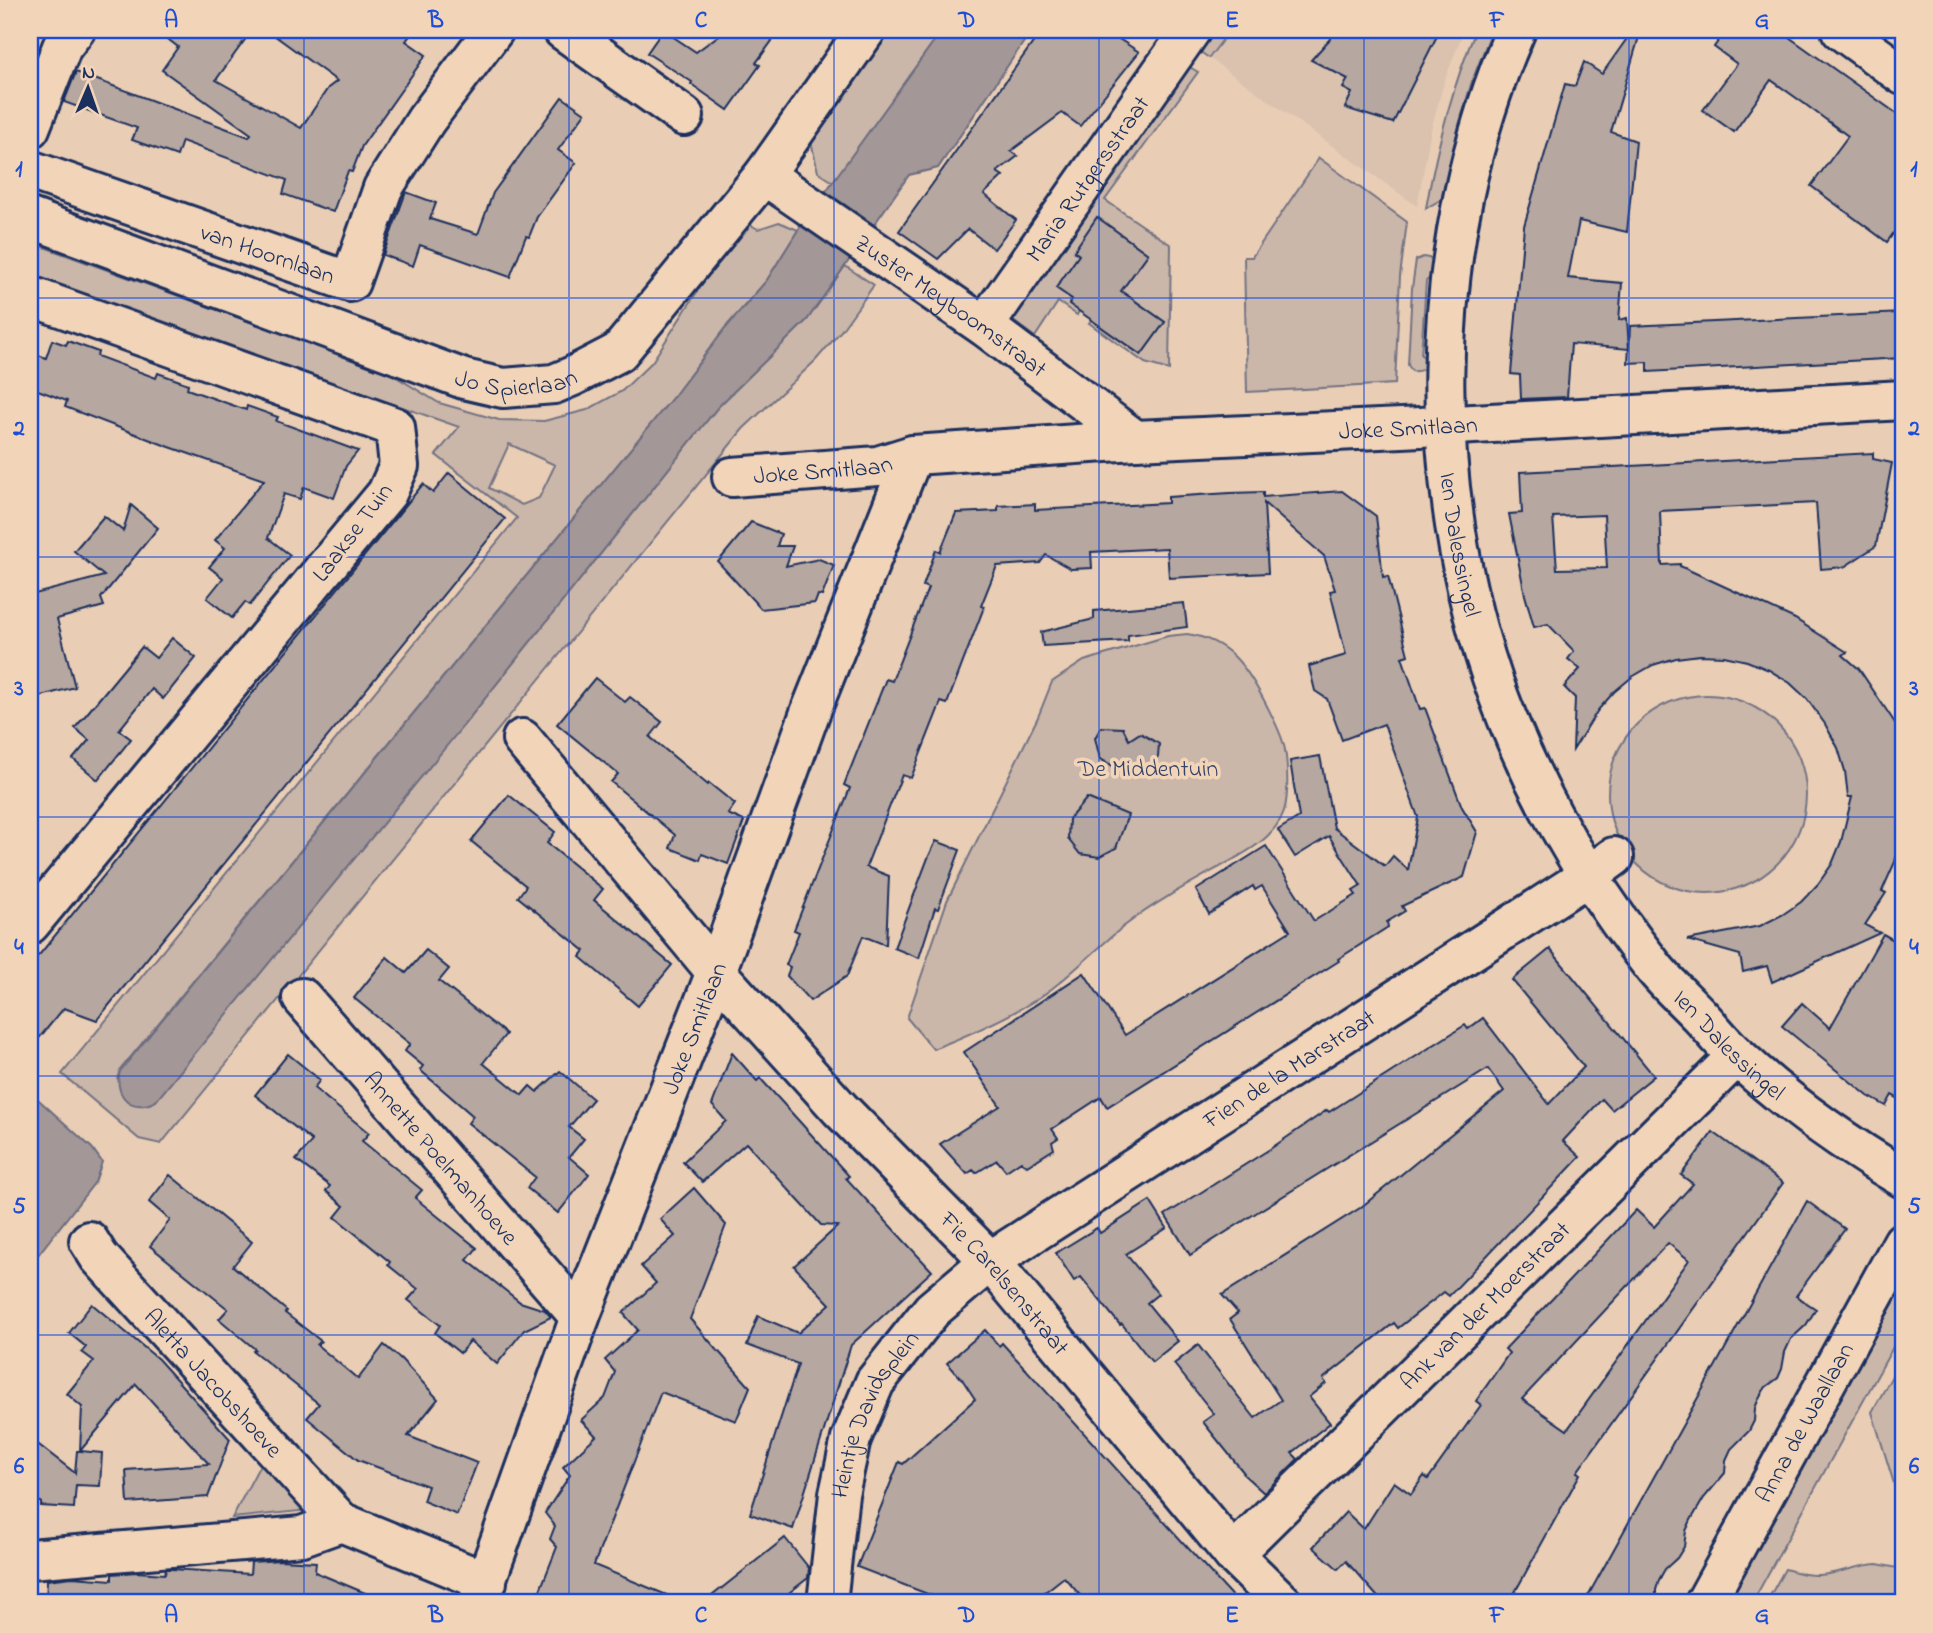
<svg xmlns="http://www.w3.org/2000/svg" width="1933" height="1633" font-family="'Indie Flower',sans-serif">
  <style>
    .built { fill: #dac2af }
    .green { fill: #cbb7a9; stroke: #737384; stroke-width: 2; fill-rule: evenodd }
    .water { fill: #a39797; stroke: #6d6d80; stroke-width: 2 }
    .building { fill: #b6a7a0; stroke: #1b2f5e; stroke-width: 2; fill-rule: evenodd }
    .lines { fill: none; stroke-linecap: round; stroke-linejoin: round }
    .minor-casing { stroke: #1b2f5e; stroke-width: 44 }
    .minor { stroke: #f2d5b9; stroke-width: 38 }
    .grid { fill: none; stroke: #1d4ed8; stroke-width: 2; stroke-opacity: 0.55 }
    .labels { text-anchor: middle; stroke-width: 7; stroke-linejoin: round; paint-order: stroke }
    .street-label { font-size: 24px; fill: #1b2f5e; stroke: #f2d5b9 }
    .park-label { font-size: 24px; fill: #354369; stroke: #f2d5b9 }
    .neatline { fill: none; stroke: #1d4ed8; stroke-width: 2.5 }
    .grid-label { font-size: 23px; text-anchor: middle; font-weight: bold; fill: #1d4ed8 }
  </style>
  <rect width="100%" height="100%" fill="#e9ceb5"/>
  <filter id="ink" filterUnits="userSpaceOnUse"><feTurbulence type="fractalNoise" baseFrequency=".0143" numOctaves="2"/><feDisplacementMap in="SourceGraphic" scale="14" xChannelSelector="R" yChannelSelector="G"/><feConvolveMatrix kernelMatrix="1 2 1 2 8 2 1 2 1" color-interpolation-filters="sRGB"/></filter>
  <g filter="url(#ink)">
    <!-- built -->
    <polygon class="built" points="1230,30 1464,30 1444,82 1431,130 1417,206 1209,58"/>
    <!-- green -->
    <g class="green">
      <polygon points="888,30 942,30 833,182 818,172 810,137"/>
      <polygon points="1215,30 1230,30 1209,58 1199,51"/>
      <path d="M1476,30H1492L1472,81L1459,125L1450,163L1455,177L1451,194L1426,208C1437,146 1452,87 1476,30Z"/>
      <polygon points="1188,66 1198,72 1105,200 1171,245 1169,370 1145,363 1089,323 1091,320 1141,355 1165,322 1130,297 1114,292 1124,287 1148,254 1098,218 1074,251 1079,255 1056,288 1072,299 1079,311 1077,315 1058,302 1035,337 1008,317"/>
      <polygon points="1319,158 1407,222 1400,276 1395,384 1247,392 1244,257 1252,257"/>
      <path d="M779,222L798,230L767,280L724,329L674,396L120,1070L117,1079L463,726L718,407L807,320L845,266L874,285L841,331L816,360L743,429L161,1144L139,1139L62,1074L517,518L436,455L459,427L30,276V242L388,372L439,403L499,420L544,421L587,410L622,391L652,362L706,278L749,224L758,229ZM509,444L555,465L539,498L522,505L489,488Z"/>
      <path d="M1423,257L1434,259L1439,264L1438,272L1426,281L1421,355L1429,360C1425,369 1422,372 1412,371L1408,365L1412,288L1416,260Z"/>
      <path d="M1187,634C1230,640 1247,668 1266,704C1272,716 1279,729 1283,742C1288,757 1289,796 1284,811C1275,837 1249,851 1227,863C1191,883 1155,902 1123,927C1092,952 1062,985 1029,1004C998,1022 966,1036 933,1049L907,1018L947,901L1038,717L1052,682L1084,661L1168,636Z"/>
      <circle cx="1707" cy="794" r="99"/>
      <polygon points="1903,1273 1903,1329 1752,1603 1721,1603"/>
      <polygon points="1903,1356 1903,1513 1872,1412"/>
      <polygon points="264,1457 319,1509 232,1518"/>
      <path d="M1877,1564L1903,1569V1603H1766L1785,1569C1796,1572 1808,1576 1819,1575C1839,1574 1857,1565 1877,1564Z"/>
    </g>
    <!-- water -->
    <g class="water">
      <path d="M942,30H1032L938,168L909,175L807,320L718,407L463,726L156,1101C132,1114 113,1096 120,1071L674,396L725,329L767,280L798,230Z"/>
      <polygon points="30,1092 92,1148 102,1162 95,1182 30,1265"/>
    </g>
    <!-- building -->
    <g class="building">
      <polygon points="156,30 252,30 216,80 301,128 328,88 337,81 267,30 414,30 406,41 426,55 362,146 352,172 348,171 333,212 283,194 287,180 182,141 177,156 132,140 137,128 64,102 76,72 249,137 251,134 162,70 178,47"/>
      <polygon points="663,30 696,52 726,30 780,30 756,63 760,65 728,110 691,84 692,82 647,53"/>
      <polygon points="1042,30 1105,30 1139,52 1080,126 1062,113 1011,151 1018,156 997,172 1003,176 984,194 1016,220 994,249 968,229 938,259 899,231"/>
      <polygon points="1338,30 1440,30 1393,123 1345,108 1352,93 1343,88 1348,79 1311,60"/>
      <polygon points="1633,30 1641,30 1611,132 1636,141 1627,232 1579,221 1568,278 1622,283 1619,320 1627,318 1629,349 1571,344 1567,397 1521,399 1520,375 1511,374 1524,226 1565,84 1575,86 1584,62 1602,74"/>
      <polygon points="1726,30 1779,30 1903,118 1903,220 1887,242 1811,186 1848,136 1802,102 1771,80 1734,132 1703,110 1737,64 1714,47"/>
      <polygon points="562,97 585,113 558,150 576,163 537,217 529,237 526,236 510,277 420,245 413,266 383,255 406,192 436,203 430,219 478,234 493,193"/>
      <polygon points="1097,217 1148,254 1121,291 1165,322 1141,355 1069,304 1072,299 1056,288 1079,255 1074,251"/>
      <polygon points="1903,313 1903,358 1648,372 1648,362 1628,363 1630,326"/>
      <polygon points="52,340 66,345 68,341 98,352 97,356 156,378 158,373 188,384 187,389 246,410 247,406 278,417 276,421 358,451 346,466 334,498 304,487 300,499 284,494 268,538 290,555 250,605 245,602 232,618 207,598 223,578 209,567 225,548 215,540 264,480 164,445 65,407 67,401 30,387 30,352 46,358"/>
      <path d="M1873,453V459L1892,463L1876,546L1844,567L1821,569L1816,503L1660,511L1662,565L1680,564V566L1795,619L1847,652L1843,655L1859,669L1897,726L1903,774V827L1895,862L1882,891L1886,893L1865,925L1880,933L1772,982L1767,966L1743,972L1740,955L1687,940L1760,926L1782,915L1801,902L1818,884L1832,864L1841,842L1852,797H1848L1845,771L1838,748L1825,724L1807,699L1790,683L1769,670L1747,661L1724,656L1700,655L1676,658L1653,665L1632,677L1614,692L1598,710L1573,750L1575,698L1564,687L1580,669L1568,659L1574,651L1548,624L1534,627L1525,595L1509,514L1522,513L1520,472ZM1604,515L1607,568L1557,569L1553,517Z"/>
      <polygon points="449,473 505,519 97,1020 64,1008 30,1049 30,962 40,954 423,484 433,493"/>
      <polygon points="1342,491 1376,516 1383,577 1388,576 1408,655 1402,657 1420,709 1425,708 1462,807 1477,832 1464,877 1402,906 1405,911 1387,922 1388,927 1338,959 1339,961 1107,1107 1101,1097 1052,1129 1058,1138 1052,1142 1054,1149 1027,1166 1021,1161 1006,1171 997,1160 976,1173 973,1170 967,1174 940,1144 1000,1106 964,1052 1084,973 1125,1035 1290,931 1262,886 1255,890 1253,886 1209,914 1196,890 1266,846 1314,921 1356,895 1353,891 1361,886 1329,836 1295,857 1278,830 1299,817 1290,761 1320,756 1334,828 1385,866 1393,856 1408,870 1418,817 1384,724 1342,740 1327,699 1315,691 1309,666 1346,655 1330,591 1335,590 1324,556 1264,503 1268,573 1169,578 1167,548 1091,552 1092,568 1071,569 1046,555 1040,563 997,566 981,606 984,607 947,704 941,702 911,778 902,775 866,867 889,876 886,945 863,936 847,976 810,1001 787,976 790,967 786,965 799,932 794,930 850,788 844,785 886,679 892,681 928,588 923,586 936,550 940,552 956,513 998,511 998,506 1035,504 1035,510 1168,503 1168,497 1230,493 1263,492 1263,497"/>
      <polygon points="131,505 158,528 101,598 104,606 57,619 75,687 30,699 30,590 35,594 104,576 74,551 104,516 123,531"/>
      <polygon points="751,522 781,534 777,546 793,546 786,566 819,559 834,565 822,596 818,595 815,603 761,609 718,562"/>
      <polygon points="1184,603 1187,627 1128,635 1128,641 1043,646 1041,632 1094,619 1094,611"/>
      <polygon points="172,638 196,658 163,699 152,689 119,730 131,739 98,780 73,759 89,740 75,728 142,647 156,658"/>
      <polygon points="595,678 625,702 630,697 662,722 650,737 708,785 709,783 735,804 728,814 744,821 728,864 702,854 700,860 670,848 675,835 611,782 618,774 557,724"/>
      <polygon points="1101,727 1123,728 1129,740 1140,733 1159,744 1158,757 1136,778 1100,759 1095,738"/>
      <polygon points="509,795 555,832 547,843 603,889 594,900 672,965 638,1006 580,957 585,951 518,897 526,886 471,841"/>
      <polygon points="1087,798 1128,815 1116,848 1099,857 1080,854 1068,839 1069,819"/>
      <polygon points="936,841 960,850 938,909 935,908 919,958 894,948 928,858"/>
      <polygon points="1883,934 1903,945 1903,1101 1892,1095 1886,1106 1868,1096 1782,1026 1802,1003 1830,1028"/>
      <polygon points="1550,949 1654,1076 1612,1110 1602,1099 1563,1141 1580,1157 1449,1296 1444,1292 1398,1328 1394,1323 1323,1379 1326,1383 1309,1397 1330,1423 1292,1453 1298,1459 1264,1493 1243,1474 1244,1473 1203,1422 1214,1414 1174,1364 1198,1345 1255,1418 1281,1400 1230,1319 1238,1313 1222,1295 1360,1208 1504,1091 1488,1069 1259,1211 1190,1255 1165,1215 1270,1149 1327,1110 1329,1112 1465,1025 1468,1029 1483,1018 1549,1104 1584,1067 1512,980"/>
      <polygon points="426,950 449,969 439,981 506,1034 483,1063 522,1095 530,1086 537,1092 560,1071 593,1099 569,1127 584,1139 569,1157 589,1174 558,1213 527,1188 535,1177 468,1123 473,1116 420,1070 423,1066 405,1051 410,1044 354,998 387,957 406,973"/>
      <polygon points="732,1053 757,1081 760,1078 818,1142 849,1176 846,1178 932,1271 851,1345 793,1529 750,1514 798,1364 747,1345 758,1316 798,1333 830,1304 794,1266 838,1226 821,1225 746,1143 702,1182 683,1162 726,1121 712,1105"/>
      <polygon points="288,1054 320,1080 314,1088 369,1133 362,1141 422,1190 415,1198 477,1248 467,1260 520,1302 545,1310 551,1317 524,1330 497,1364 470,1341 460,1353 435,1333 440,1325 408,1300 418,1289 388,1265 390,1262 335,1217 344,1206 326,1191 330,1186 296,1160 312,1141 255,1095"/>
      <path d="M1713,1132L1783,1183L1577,1472L1580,1474L1509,1603H1383L1346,1561L1338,1569L1313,1547L1346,1512L1364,1529L1394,1482L1411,1494L1424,1476L1428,1479L1481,1405L1476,1401L1509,1353L1505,1349L1636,1210L1654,1227L1693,1184L1681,1175ZM1668,1243L1689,1260L1567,1430L1522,1399Z"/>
      <polygon points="170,1175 252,1242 233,1266 287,1311 285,1313 321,1341 317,1345 358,1379 384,1345 401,1359 438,1399 408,1436 477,1463 457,1515 423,1501 428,1486 358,1460 307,1418 319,1404 253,1351 255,1349 219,1319 228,1309 150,1246 170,1220 149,1202"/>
      <polygon points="694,1188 726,1225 690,1319 750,1387 736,1421 661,1392 594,1565 686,1603 535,1603 557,1547 550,1539 555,1526 545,1513 570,1475 563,1467 596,1436 581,1420 605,1398 615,1372 605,1360 638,1330 623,1313 656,1283 641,1266 675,1236 660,1219"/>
      <polygon points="1150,1201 1167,1228 1126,1254 1158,1294 1147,1303 1178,1341 1152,1362 1122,1324 1120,1325 1081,1277 1074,1281 1056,1253 1097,1228 1100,1233"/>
      <polygon points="1807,1201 1845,1229 1796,1296 1816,1309 1806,1325 1791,1339 1785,1352 1782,1369 1778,1378 1766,1387 1760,1396 1755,1408 1754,1421 1749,1431 1731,1449 1726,1460 1725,1473 1704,1498 1691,1520 1686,1531 1684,1547 1677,1558 1665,1569 1659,1580 1656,1590 1656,1603 1584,1603"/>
      <polygon points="92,1304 158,1359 230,1439 208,1497 128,1503 126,1470 209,1464 136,1384 80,1451 102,1453 100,1486 76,1485 74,1508 41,1506 41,1502 30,1501 30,1438 75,1473 77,1451 80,1451 82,1407 67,1394 94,1361 82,1352 86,1347 69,1333"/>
      <polygon points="985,1330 999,1346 1002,1343 1238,1603 1087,1603 1064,1577 1031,1603 951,1603 857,1567 899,1462 903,1464 975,1399 962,1379 947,1363"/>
      <polygon points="785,1538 809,1568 808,1578 776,1603 703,1603"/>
      <polygon points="280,1560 316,1562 315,1572 389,1603 46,1603 47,1580 72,1577 112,1580 112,1574 136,1572 165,1574 166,1569 171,1569 250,1574 251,1562"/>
    </g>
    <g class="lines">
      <!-- minor casing -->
      <g class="minor-casing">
        <g id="minor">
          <polyline points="563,30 684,116"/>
          <path id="s1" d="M1516,30C1423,243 1421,502 1507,718C1543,808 1595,893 1655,969C1669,986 1686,1001 1701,1017C1713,1030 1724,1044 1737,1056C1787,1103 1844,1143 1903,1178"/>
          <polyline points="1841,30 1903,75"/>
          <polyline points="30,128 62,47 75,30"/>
          <path id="s2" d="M30,170L350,282L383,188L426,120L494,30"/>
          <path id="s3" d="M764,175L984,326L1135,440"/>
          <path id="s4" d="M30,218L464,379L503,388L554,384L573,376L619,352L764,175L866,30"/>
          <polyline points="30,296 395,427 399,466 387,493 30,924"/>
          <path id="s5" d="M984,326L1191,30"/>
          <path id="s6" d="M732,477L878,466L913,455L989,450L1135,440L1402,428L1903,400"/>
          <path id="s7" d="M522,739L716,972L840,1109L990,1261L1233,1554L1283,1603"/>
          <path id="s8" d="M302,998L580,1317"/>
          <path id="s9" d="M89,1241L99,1257L341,1522L487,1582"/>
          <path id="s10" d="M1233,1554L1737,1056"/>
          <polyline points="30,1559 302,1536 341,1522"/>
          <path id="s11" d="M478,1603L580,1317L716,972L810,713L913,455"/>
          <path id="s12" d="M827,1603L839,1494L851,1439L875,1382L932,1310L990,1261L1588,876L1614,857"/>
          <path id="s13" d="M1705,1603L1903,1242"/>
        </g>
      </g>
      <!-- minor -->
      <use href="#minor" class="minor"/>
    </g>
  </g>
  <!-- grid -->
  <path class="grid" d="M304,30V1603M569,30V1603M834,30V1603M1099,30V1603M1364,30V1603M1629,30V1603M30,298H1903M30,557H1903M30,817H1903M30,1076H1903M30,1335H1903"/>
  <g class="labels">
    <!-- street labels -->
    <g class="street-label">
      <text dy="8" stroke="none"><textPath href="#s5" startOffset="180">Maria Rutgersstraat</textPath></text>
      <text dy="8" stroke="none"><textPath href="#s2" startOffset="252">van Hoornlaan</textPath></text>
      <text dy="8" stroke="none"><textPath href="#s3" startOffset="228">Zuster Meyboomstraat</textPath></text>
      <text dy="8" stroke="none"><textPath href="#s4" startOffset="516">Jo Spierlaan</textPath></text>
      <text dy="8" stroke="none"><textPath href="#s6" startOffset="679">Joke Smitlaan</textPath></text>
      <text dy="8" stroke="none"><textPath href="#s6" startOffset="91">Joke Smitlaan</textPath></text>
      <text transform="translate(352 532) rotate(-53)" y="8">Laakse Tuin</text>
      <text dy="8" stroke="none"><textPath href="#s1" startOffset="525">Ien Dalessingel</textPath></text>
      <text dy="8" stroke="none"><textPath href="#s11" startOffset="614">Joke Smitlaan</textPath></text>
      <text dy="8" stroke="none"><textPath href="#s1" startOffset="1104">Ien Dalessingel</textPath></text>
      <text dy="8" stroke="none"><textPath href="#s12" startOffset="751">Fien de la Marstraat</textPath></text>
      <text dy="8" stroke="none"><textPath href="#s8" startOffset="212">Annette Poelmanhoeve</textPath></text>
      <text dy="8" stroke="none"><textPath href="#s7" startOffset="728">Fie Carelsenstraat</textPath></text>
      <text dy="8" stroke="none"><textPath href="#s10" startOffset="354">Ank van der Moerstraat</textPath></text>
      <text dy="8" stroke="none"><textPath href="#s9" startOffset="189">Aletta Jacobshoeve</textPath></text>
      <text dy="8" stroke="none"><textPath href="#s12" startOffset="198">Heintje Davidsplein</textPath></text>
      <text dy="8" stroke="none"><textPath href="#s13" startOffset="206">Anna de Waallaan</textPath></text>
    </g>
    <!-- park labels -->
    <g class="park-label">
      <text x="1148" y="776">De Middentuin</text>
    </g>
  </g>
  <!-- margin -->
  <rect width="1933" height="1633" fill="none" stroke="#f2d5b9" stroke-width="77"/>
  <!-- north arrow -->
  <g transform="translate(88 88) rotate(2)" stroke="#f2d5b9" stroke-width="5" paint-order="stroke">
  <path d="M0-5L12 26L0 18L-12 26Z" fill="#1b2f5e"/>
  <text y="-10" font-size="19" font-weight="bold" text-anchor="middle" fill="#1b2f5e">N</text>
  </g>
  <rect x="38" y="38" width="1857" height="1556" class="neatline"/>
  <g class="grid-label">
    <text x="171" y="27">A</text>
    <text x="436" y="27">B</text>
    <text x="701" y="27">C</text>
    <text x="967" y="27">D</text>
    <text x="1232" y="27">E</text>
    <text x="1497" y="27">F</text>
    <text x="1762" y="27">G</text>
    <text x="19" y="176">1</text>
    <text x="1914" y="176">1</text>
    <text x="19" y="435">2</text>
    <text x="1914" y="435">2</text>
    <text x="19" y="695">3</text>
    <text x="1914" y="695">3</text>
    <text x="19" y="954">4</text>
    <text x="1914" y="954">4</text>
    <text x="19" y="1213">5</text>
    <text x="1914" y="1213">5</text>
    <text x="19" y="1473">6</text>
    <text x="1914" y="1473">6</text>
    <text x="171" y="1622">A</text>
    <text x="436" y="1622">B</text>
    <text x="701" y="1622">C</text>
    <text x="967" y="1622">D</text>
    <text x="1232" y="1622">E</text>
    <text x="1497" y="1622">F</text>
    <text x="1762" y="1622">G</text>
  </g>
</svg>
